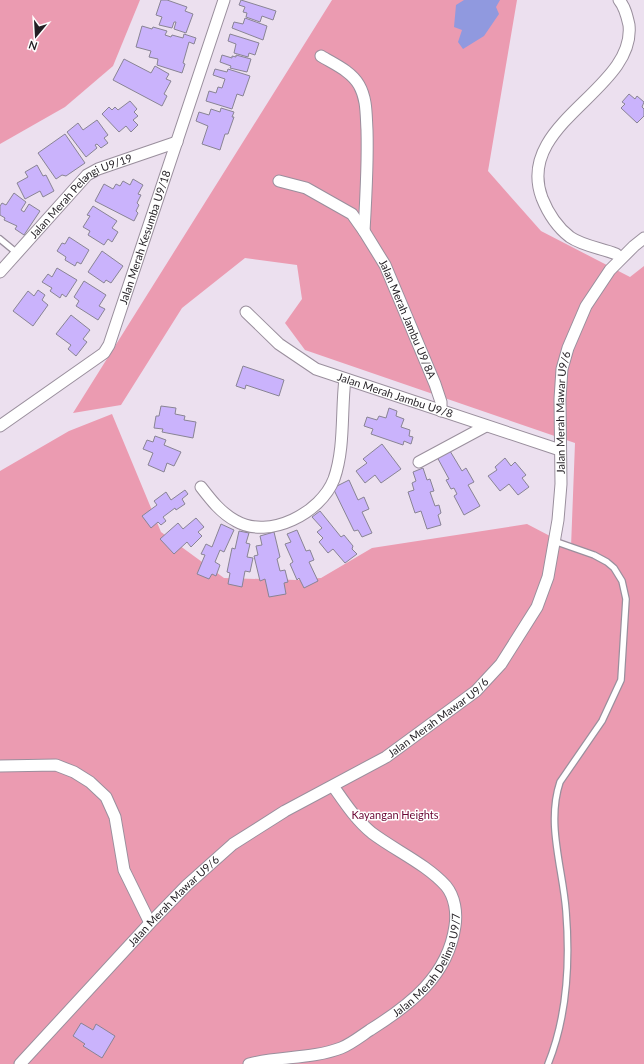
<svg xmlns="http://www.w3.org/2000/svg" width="644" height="1064" font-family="Lato,sans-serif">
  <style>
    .green { fill: #eb9bb1 }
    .water { fill: #9099df }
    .building { fill: #cab3fc; stroke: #898494 }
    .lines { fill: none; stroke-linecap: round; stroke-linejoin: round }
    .service-casing { stroke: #9a8f9d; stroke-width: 8 }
    .minor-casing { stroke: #9a8f9d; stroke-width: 13 }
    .service { stroke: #fff; stroke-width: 5.5 }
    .minor { stroke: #fff; stroke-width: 11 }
    .labels { text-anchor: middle; stroke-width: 3; stroke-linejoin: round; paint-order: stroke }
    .street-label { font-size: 11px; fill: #231f24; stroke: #fff }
    .park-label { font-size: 11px; fill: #6a0634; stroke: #fff }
  </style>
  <rect width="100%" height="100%" fill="#ece0ef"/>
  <!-- green -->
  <g class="green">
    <polygon points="0,0 140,0 113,66 65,107 0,144"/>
    <polygon points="332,0 517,0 488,171 541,231 630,277 644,266 644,1064 0,1064 0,471 69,431 112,414 161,532 224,578 297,580 321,578 372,548 527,524 571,547 575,443 305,350 285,323 302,299 297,265 245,258 182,308 121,405 73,413"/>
  </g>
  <!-- water -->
  <polygon class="water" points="464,0 500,0 496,7 499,14 484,36 463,49 458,42 462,30 454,27 456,5"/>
  <!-- building -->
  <g class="building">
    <polygon points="161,0 167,0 187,7 185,11 193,14 186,33 174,29 176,22 174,22 172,28 159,25 162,17 156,15"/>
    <polygon points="241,0 276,11 273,20 262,16 260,22 246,17 247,13 243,12 245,7 239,5"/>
    <polygon points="245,18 267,26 263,40 232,28 234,22 243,24"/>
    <polygon points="142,26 152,29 153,27 167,31 165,35 171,37 172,35 183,38 184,34 196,38 194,44 189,42 183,63 185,64 182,73 157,65 158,59 149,57 151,51 136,47"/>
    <polygon points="230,34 259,43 255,55 249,53 248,57 234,53 236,44 228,41"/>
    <polygon points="222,55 232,58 232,56 236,57 236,55 251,59 247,72 230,68 231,66 220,62"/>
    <polygon points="124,59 151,73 155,66 169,74 166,79 171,81 164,94 167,96 162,106 113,80"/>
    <polygon points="215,69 227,72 228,69 250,76 243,96 237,94 232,109 206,101 209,91 216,93 218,87 222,88 225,79 213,75"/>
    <polygon points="629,94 635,99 637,96 644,102 642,107 644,109 644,116 637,123 621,108 625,104 622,102"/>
    <polygon points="130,101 137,109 134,112 138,116 133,120 138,125 131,132 126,126 119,132 102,114 109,107 112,110 115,107 118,110"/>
    <polygon points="221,108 234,112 232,117 234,117 228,134 225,134 220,150 202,144 208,126 196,121 199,112 209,115 211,109 220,112"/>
    <polygon points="97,120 108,135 104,138 108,143 101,148 97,144 95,145 97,148 86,157 67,132 78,123 83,130"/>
    <polygon points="65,134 85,163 66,176 62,175 56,179 38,153"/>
    <polygon points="37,165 43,176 46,175 54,191 43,197 40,191 25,199 17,183 28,177 25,172"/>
    <polygon points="133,179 143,185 138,194 141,195 137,203 139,205 136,211 138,213 134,221 95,201 104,184 113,189 116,184 120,186 123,181 130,185"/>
    <polygon points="14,193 26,202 21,210 24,212 29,204 40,211 24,235 15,229 17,226 4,220 5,218 0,215 0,206 2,203 6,205"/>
    <polygon points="93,206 117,221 112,228 118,232 112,242 108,239 104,245 88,235 90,231 83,227 90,216 87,215"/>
    <polygon points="69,237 89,250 81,264 77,262 75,266 65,260 66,257 57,251 62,243 65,244"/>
    <polygon points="102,251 123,266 111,283 106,280 104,283 88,272"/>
    <polygon points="57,268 77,280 66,297 62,294 60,298 50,291 52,288 42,282 48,274 52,277"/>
    <polygon points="84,281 106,295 99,306 105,309 98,320 76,306 79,301 74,297"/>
    <polygon points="38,290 45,295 42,300 48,305 33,326 13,311 28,291 34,296"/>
    <polygon points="71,315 90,330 83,339 87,342 76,356 68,349 71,345 56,334"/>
    <polygon points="243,366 284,380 279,396 246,385 245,389 236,386"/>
    <polygon points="161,406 176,408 175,414 185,416 184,420 196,422 193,438 162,432 163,429 154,428 156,416 159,416"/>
    <polygon points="389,408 397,411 396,416 404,419 401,427 410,430 409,436 413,437 411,444 404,441 403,445 371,434 373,429 364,426 367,417 377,420 379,416 386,418"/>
    <polygon points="155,436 166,440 164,445 181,452 174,466 167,463 164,472 148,465 153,453 143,449 147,440 153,442"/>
    <polygon points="382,444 401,469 381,483 375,475 365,483 356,471 367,463 363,459"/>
    <polygon points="450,451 462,471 466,468 474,482 468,485 480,506 464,515 454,496 457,494 454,488 451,489 446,480 449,479 437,457"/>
    <polygon points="505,458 511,466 515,462 526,475 522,478 529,487 518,495 509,484 500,491 488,476 497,470 495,467"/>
    <polygon points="423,468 427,480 430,479 434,491 430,492 435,506 439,505 441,513 438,515 441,525 427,529 421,511 415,513 408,492 414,490 412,483 416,481 413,472"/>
    <polygon points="349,480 358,500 364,497 369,509 362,512 372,533 362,537 358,530 354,531 333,488"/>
    <polygon points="185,490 188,494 182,499 185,504 176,510 175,508 163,517 166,521 161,525 158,522 151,528 142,516 157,505 154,501 166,492 171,500"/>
    <polygon points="320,511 341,537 344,535 353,546 352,549 357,554 345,563 333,549 328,553 319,542 323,538 317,532 322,528 312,517"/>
    <polygon points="196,518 204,527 198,532 202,536 191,547 187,542 174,554 160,539 178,523 183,529"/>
    <polygon points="221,524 234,530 224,552 220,550 215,562 220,565 216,576 212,574 209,579 197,574 205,555 201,554 206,544 212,547"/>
    <polygon points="297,530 306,551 310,550 314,560 309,562 318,581 304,588 299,578 297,580 290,564 293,562 285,544 291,542 287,534"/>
    <polygon points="239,531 249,533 246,543 250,544 247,557 253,558 250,572 245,571 242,587 228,584 230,573 227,572 232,548 235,549"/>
    <polygon points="274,532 280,557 277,559 280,571 285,570 288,582 284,583 286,594 269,597 265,579 260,581 254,556 258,555 256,546 262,545 260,536"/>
    <polygon points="81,1023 93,1030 96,1024 115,1036 102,1058 83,1046 85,1044 73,1036"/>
  </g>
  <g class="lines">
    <!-- service casing -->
    <g class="service-casing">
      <g id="service">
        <polyline points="0,239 17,253"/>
        <path d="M548,1064C567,1017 570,961 566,911C563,869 546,824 560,782L602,721L621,680L626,599L622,581L614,568L607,562L594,555L554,541"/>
      </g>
    </g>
    <!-- minor casing -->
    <g class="minor-casing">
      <g id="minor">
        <path d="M619,0C625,7 627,16 629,25C636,90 514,123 542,198C548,213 557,227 570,237C583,246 601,248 616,254L620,259"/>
        <path d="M321,56C334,64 351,71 359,85C367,99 366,115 367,130C368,164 366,197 364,231"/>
        <path id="s1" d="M279,181L306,188L352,214L364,231L385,265L435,384L441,402V411"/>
        <path id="s2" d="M0,272L87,175L98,169L177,142"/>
        <path id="s3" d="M246,312L279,344L316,369L560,450"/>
        <path id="s4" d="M0,426L104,353L109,345L224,0"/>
        <polyline points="419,462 486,426"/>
        <path d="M201,487C211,500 221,513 236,521C269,540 321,513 334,479C345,448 341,411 345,379"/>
        <polyline points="0,766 56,765 74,772 90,782 106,797 115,817 124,870 150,923"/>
        <path id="s5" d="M20,1064L150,923L187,885L233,844L285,811L386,757L476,691L501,664L537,607L548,577L558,520L561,484L560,399L562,369L568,348L586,306L610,270L634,246L644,238"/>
        <path id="s6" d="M249,1064C279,1056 312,1059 341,1048C351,1044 361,1036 370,1030C410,1005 448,976 455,926C457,913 455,897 446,886C426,864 396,851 372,833C356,820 345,803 333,786"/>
      </g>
    </g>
    <!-- service -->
    <use href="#service" class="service"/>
    <!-- minor -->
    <use href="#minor" class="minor"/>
  </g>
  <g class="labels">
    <!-- street labels -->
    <g class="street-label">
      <text dy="4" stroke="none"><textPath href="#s2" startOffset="113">Jalan Merah Pelangi U9/19</textPath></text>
      <text dy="4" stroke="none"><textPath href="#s4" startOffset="250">Jalan Merah Kesumba U9/18</textPath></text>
      <text dy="4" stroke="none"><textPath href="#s1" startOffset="200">Jalan Merah Jambu U9/8A</textPath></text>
      <text dy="4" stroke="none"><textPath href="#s3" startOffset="174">Jalan Merah Jambu U9/8</textPath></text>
      <text dy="4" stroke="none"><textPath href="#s5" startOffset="896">Jalan Merah Mawar U9/6</textPath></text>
      <text dy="4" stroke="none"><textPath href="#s5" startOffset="548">Jalan Merah Mawar U9/6</textPath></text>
      <text dy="4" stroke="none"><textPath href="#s5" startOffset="224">Jalan Merah Mawar U9/6</textPath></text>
      <text dy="4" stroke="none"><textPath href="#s6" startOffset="218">Jalan Merah Delima U9/7</textPath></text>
    </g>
    <!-- park labels -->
    <g class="park-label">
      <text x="395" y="819">Kayangan Heights</text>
    </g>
  </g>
  <!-- north arrow -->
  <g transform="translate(36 36) rotate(198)" stroke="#ffffff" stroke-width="3" paint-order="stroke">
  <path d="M0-3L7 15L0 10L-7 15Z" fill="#231f24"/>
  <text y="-6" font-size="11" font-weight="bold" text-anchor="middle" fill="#231f24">N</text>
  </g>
</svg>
